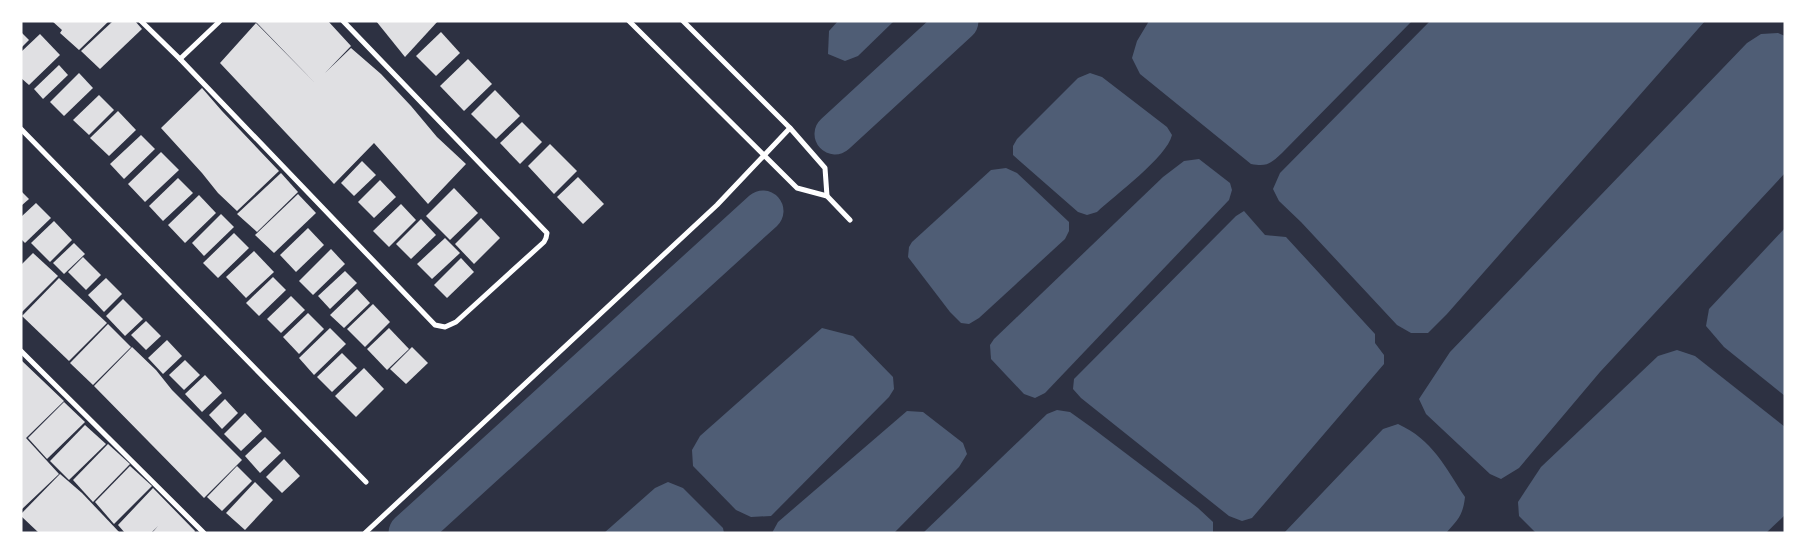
<svg xmlns="http://www.w3.org/2000/svg" width="1806" height="554" font-family="'Noto Sans',sans-serif">
  <style>
    .water { fill: #4f5d75 }
    .lines { fill: none; stroke-linecap: round; stroke-linejoin: round }
    .river { stroke: #4f5d75; stroke-width: 41 }
    .building { fill: #e0e0e3 }
    .minor { stroke: #fff; stroke-width: 5 }
  </style>
  <rect width="100%" height="100%" fill="#2d3142"/>
  <!-- water -->
  <g class="water">
    <polygon points="838,21 894,21 858,56 845,61 828,54 829,31"/>
    <path d="M1149,21H1412L1282,153C1270,164 1267,167 1251,164L1140,74L1132,58L1137,41Z"/>
    <polygon points="1430,21 1705,21 1447,314 1428,333 1411,333 1397,325 1301,222 1279,201 1273,189 1280,173"/>
    <polygon points="1778,33 1785,36 1785,173 1600,372 1519,468 1501,479 1490,474 1426,414 1419,399 1450,352 1747,43 1761,34"/>
    <path d="M1090,73L1102,77L1167,127L1172,135C1167,157 1115,195 1097,212L1087,215L1078,212L1013,155V146L1017,139L1078,78Z"/>
    <polygon points="1199,159 1230,183 1232,190 1229,200 1045,393 1035,398 1024,394 991,359 990,345 994,339 1163,177 1184,161"/>
    <polygon points="1006,168 1017,173 1069,222 1069,231 1065,239 979,318 969,324 961,323 950,312 908,257 909,247 912,242 991,170"/>
    <polygon points="1244,211 1265,235 1286,237 1375,334 1375,343 1384,355 1384,364 1252,518 1242,521 1229,516 1081,398 1073,389 1074,379 1236,216"/>
    <polygon points="1785,228 1785,396 1724,347 1706,326 1709,309"/>
    <polygon points="822,328 853,336 893,377 894,389 889,397 771,516 751,517 736,510 693,466 692,450 700,436"/>
    <polygon points="1677,350 1695,356 1785,427 1785,515 1766,533 1536,533 1519,516 1518,502 1541,467 1658,356"/>
    <polygon points="1057,410 1070,412 1091,427 1198,508 1213,522 1213,533 923,533 1047,414"/>
    <polygon points="907,411 923,412 963,443 967,454 959,467 894,533 772,533 778,522"/>
    <path d="M1398,424C1433,440 1445,467 1465,497C1463,515 1458,520 1446,533H1284L1383,429Z"/>
    <polygon points="668,482 683,488 723,528 724,533 604,533 655,488"/>
  </g>
  <g class="lines">
    <!-- river -->
    <g class="river">
      <polyline points="835,134 958,21"/>
      <polyline points="409,533 763,211"/>
    </g>
  </g>
  <!-- building -->
  <g class="building">
    <polygon points="52,21 109,21 79,50 60,33 62,30"/>
    <polygon points="113,21 135,21 142,29 100,69 81,51"/>
    <polygon points="255,21 328,21 351,46 325,73 351,48 381,74 411,106 437,137 466,164 428,204 374,143 334,184 220,63 256,23 316,84"/>
    <polygon points="376,21 438,21 405,57"/>
    <polygon points="21,32 29,40 21,48"/>
    <polygon points="441,32 460,53 436,76 416,56"/>
    <polygon points="40,34 60,55 29,85 21,78 21,52"/>
    <polygon points="468,59 492,84 464,111 440,86"/>
    <polygon points="59,65 68,75 43,99 34,89"/>
    <polygon points="79,73 93,88 64,116 50,102"/>
    <polygon points="202,88 222,111 279,171 237,211 218,193 202,173 161,128"/>
    <polygon points="495,90 520,116 496,139 471,114"/>
    <polygon points="99,95 114,110 89,135 73,120"/>
    <polygon points="118,111 136,130 109,156 90,138"/>
    <polygon points="522,122 542,142 520,164 500,143"/>
    <polygon points="141,135 155,149 124,179 110,164"/>
    <polygon points="550,144 577,171 554,194 528,166"/>
    <polygon points="161,152 179,170 145,202 128,184"/>
    <polygon points="362,161 376,175 354,196 341,183"/>
    <polygon points="281,173 298,192 257,232 237,214"/>
    <polygon points="578,177 604,204 583,224 557,197"/>
    <polygon points="178,178 193,193 163,221 149,206"/>
    <polygon points="380,180 396,197 374,218 358,202"/>
    <polygon points="454,188 478,213 450,240 426,216"/>
    <polygon points="21,191 29,199 21,206"/>
    <polygon points="298,194 316,213 274,253 255,235"/>
    <polygon points="199,195 216,213 185,243 168,225"/>
    <polygon points="36,203 51,218 25,243 21,239 21,217"/>
    <polygon points="401,204 416,220 389,247 373,231"/>
    <polygon points="221,214 234,227 204,256 192,243"/>
    <polygon points="481,218 500,238 474,264 455,244"/>
    <polygon points="421,219 436,235 411,259 396,244"/>
    <polygon points="54,221 72,240 50,262 31,243"/>
    <polygon points="308,228 324,245 296,272 280,255"/>
    <polygon points="234,233 249,248 218,278 203,263"/>
    <polygon points="445,238 460,253 432,279 417,264"/>
    <polygon points="74,243 85,254 64,274 53,263"/>
    <polygon points="331,249 345,264 313,295 299,281"/>
    <polygon points="254,251 274,272 246,298 226,277"/>
    <polygon points="33,253 58,276 21,313 21,265"/>
    <polygon points="83,257 101,275 86,290 68,272"/>
    <polygon points="461,258 474,272 447,298 434,285"/>
    <polygon points="345,271 357,283 330,309 318,296"/>
    <polygon points="273,277 286,290 259,316 246,303"/>
    <polygon points="59,278 107,323 69,361 22,316"/>
    <polygon points="106,278 122,294 104,312 88,295"/>
    <polygon points="357,289 370,303 344,328 330,315"/>
    <polygon points="291,296 305,310 281,333 267,319"/>
    <polygon points="123,299 143,319 125,336 106,316"/>
    <polygon points="373,304 390,322 365,347 347,329"/>
    <polygon points="308,313 324,329 299,354 283,337"/>
    <polygon points="146,321 161,336 146,350 131,335"/>
    <polygon points="108,324 131,347 93,385 70,363"/>
    <polygon points="330,328 346,344 314,375 299,358"/>
    <polygon points="389,328 409,349 387,370 367,349"/>
    <polygon points="167,340 182,356 163,374 148,358"/>
    <polygon points="132,347 156,370 172,390 242,460 204,498 94,386"/>
    <polygon points="412,347 428,363 406,384 390,369"/>
    <polygon points="342,353 357,368 332,392 317,377"/>
    <polygon points="21,360 64,401 26,438 59,474 21,510"/>
    <polygon points="185,360 200,375 184,390 169,375"/>
    <polygon points="364,368 384,389 356,417 335,396"/>
    <polygon points="205,375 222,393 202,412 185,394"/>
    <polygon points="225,399 238,413 222,429 209,415"/>
    <polygon points="64,402 85,422 47,459 28,438"/>
    <polygon points="245,413 262,431 241,451 224,434"/>
    <polygon points="85,425 106,444 69,480 50,461"/>
    <polygon points="265,437 281,453 260,473 245,456"/>
    <polygon points="108,444 130,464 93,502 73,480"/>
    <polygon points="284,459 300,476 282,493 266,477"/>
    <polygon points="130,466 152,486 114,524 95,502"/>
    <polygon points="237,466 252,481 222,511 207,497"/>
    <polygon points="60,474 82,493 120,533 39,533 21,516 21,514"/>
    <polygon points="255,482 273,500 245,530 226,513"/>
    <polygon points="153,488 195,531 194,533 152,533 158,526 151,533 125,533 118,525"/>
  </g>
  <g class="lines">
    <!-- minor -->
    <g class="minor">
      <polyline points="141,21 180,59 435,325 445,327 456,322 544,242 546,238 547,233 343,21"/>
      <polyline points="629,21 797,188 827,196 850,220"/>
      <polyline points="683,21 790,128 825,168 827,196"/>
      <polyline points="180,59 220,21"/>
      <polyline points="21,129 366,482"/>
      <polyline points="21,351 204,533"/>
      <polyline points="365,533 717,205 790,128"/>
    </g>
  </g>
  <!-- border -->
  <rect width="1806" height="554" fill="none" stroke="#ffffff" stroke-width="45"/>
</svg>
